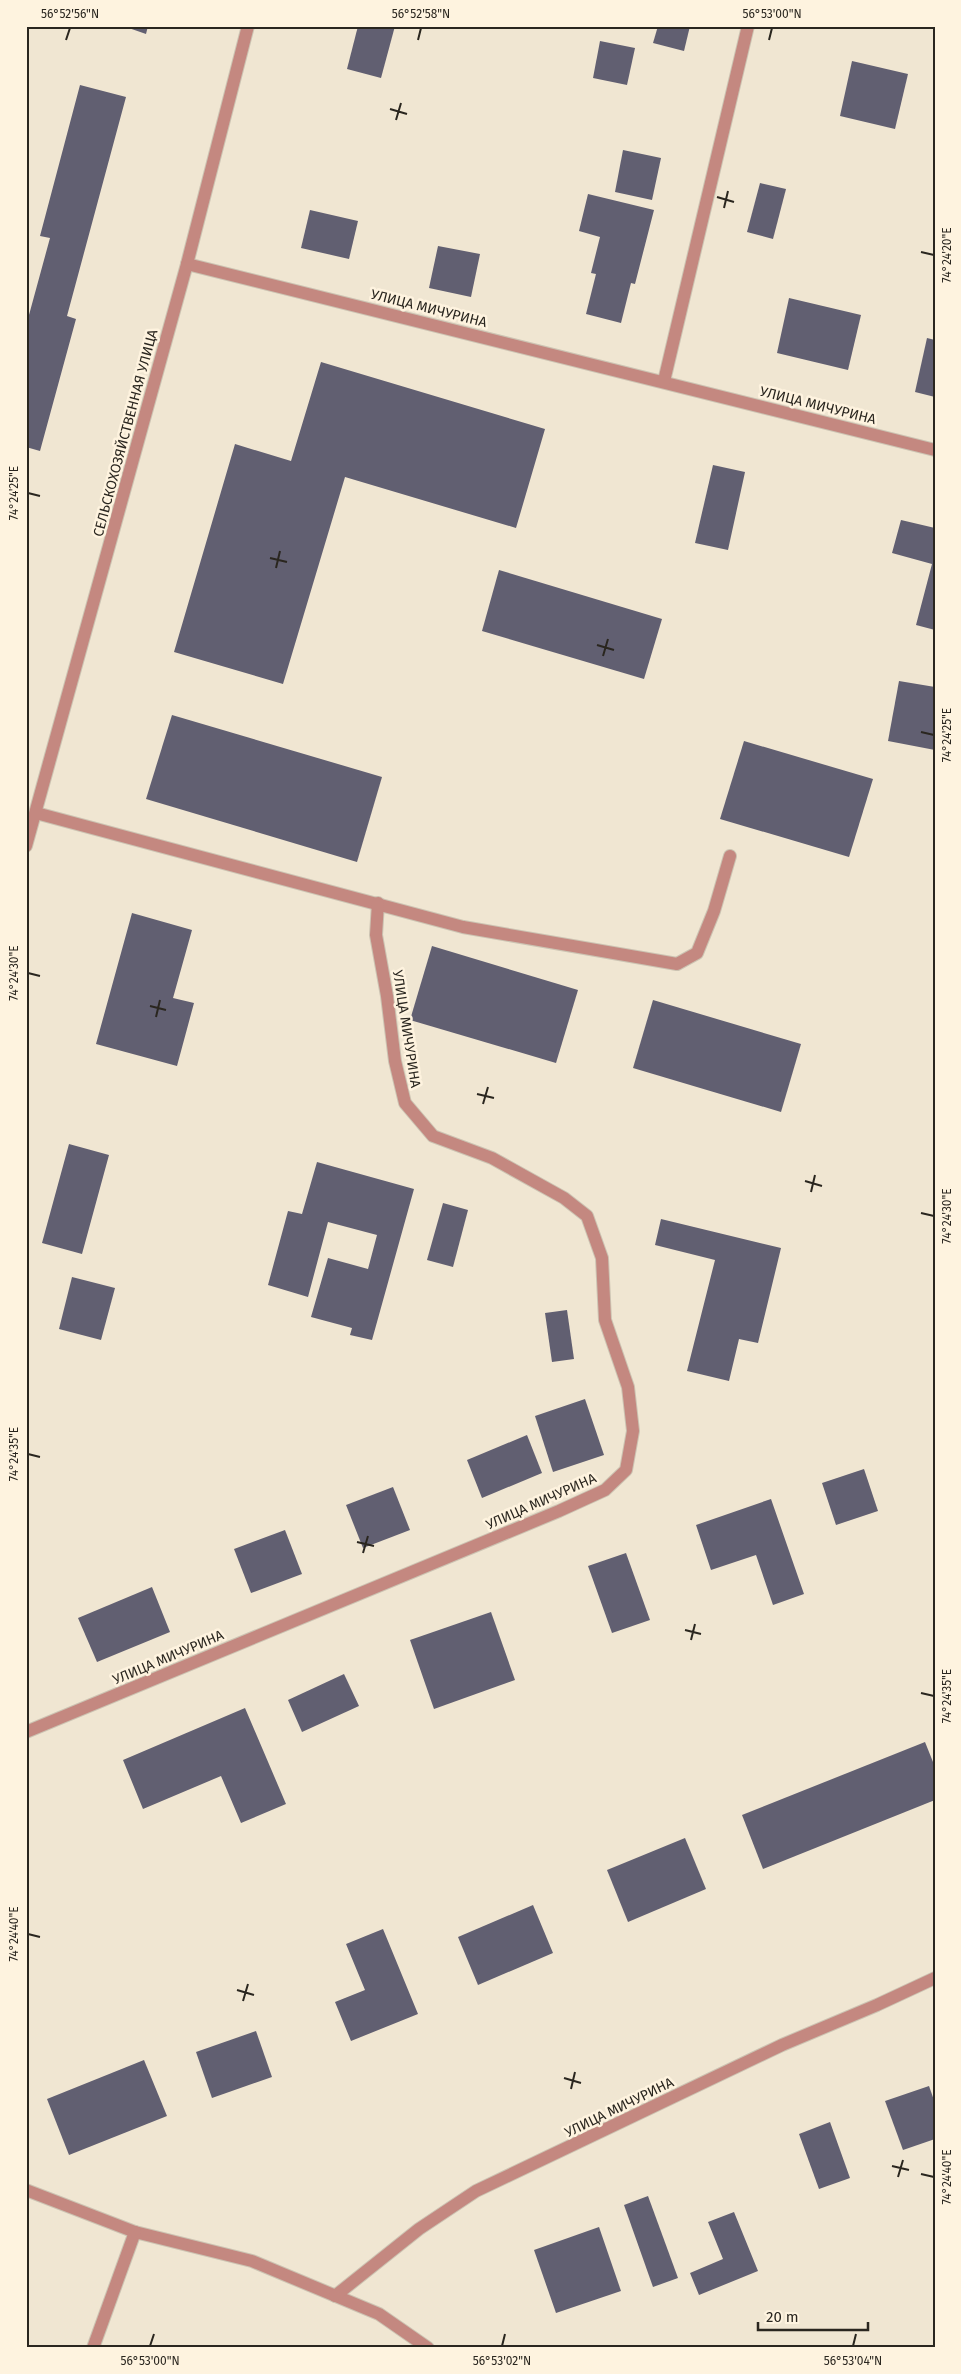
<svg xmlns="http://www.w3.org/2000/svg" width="961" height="2374" font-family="'Fira Sans',sans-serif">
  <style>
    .building { fill: #615f71 }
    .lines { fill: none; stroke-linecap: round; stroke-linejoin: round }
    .minor-casing { stroke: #ccc3b2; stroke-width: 14 }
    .minor { stroke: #c48880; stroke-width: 12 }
    .ticks { fill: none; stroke: #2a261f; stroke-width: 2 }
    .labels { text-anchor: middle; stroke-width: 5; stroke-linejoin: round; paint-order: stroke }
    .street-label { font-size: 14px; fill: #2a261f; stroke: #fef3df }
    .neatline { fill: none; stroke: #2a261f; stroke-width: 2 }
    .ticks-label { font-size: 12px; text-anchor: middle; fill: #2a261f }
  </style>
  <rect width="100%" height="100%" fill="#f0e6d2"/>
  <!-- building -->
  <g class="building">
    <polygon points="123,26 148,26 146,34"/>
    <polygon points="358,26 395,26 381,78 347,69"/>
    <polygon points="658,26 690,26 684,51 653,43"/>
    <polygon points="600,41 635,48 627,85 593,78"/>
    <polygon points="852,61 908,74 895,129 840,116"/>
    <polygon points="80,85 126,97 67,316 76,319 40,451 26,447 26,326 50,238 40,236"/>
    <polygon points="623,150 661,158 652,200 615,192"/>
    <polygon points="760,183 786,189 773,239 747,232"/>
    <polygon points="588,194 654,210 635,284 631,283 621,323 586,314 596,274 591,273 600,237 579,231"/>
    <polygon points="310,210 358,221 349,259 301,248"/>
    <polygon points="438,246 480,254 471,297 429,288"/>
    <polygon points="789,298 861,315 848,370 777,353"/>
    <polygon points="927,338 935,340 935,397 915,392"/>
    <polygon points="321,362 545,429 516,528 345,477 283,684 174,652 235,444 291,461"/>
    <polygon points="713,465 745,472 728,550 695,543"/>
    <polygon points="901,520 935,528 935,630 916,625 932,564 892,553"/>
    <polygon points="499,570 662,619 644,679 482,631"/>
    <polygon points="899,681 935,687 935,750 888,741"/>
    <polygon points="172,715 382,777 357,862 146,799"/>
    <polygon points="744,741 873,779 849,857 720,819"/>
    <polygon points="132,913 192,930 173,998 194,1003 177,1066 96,1044"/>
    <polygon points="432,946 578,990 556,1063 410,1020"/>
    <polygon points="653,1000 801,1044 781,1112 633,1068"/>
    <polygon points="69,1144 109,1155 82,1254 42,1243"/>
    <polygon points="317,1162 414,1189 372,1340 350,1335 352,1328 311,1317 328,1258 368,1269 377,1235 328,1222 308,1297 268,1285 288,1211 302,1214"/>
    <polygon points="443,1203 468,1210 453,1267 427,1260"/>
    <polygon points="661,1219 781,1248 758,1343 739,1339 729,1381 687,1371 715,1260 655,1245"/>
    <polygon points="72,1277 115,1288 101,1340 59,1329"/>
    <polygon points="567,1310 574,1359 552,1362 545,1313"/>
    <polygon points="585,1399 604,1455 553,1472 535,1416"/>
    <polygon points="527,1435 542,1473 482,1498 467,1460"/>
    <polygon points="864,1469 878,1511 836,1525 822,1483"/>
    <polygon points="393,1487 410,1530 363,1548 346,1505"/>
    <polygon points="771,1499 804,1594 773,1605 756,1555 711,1570 696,1525"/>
    <polygon points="285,1530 302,1574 251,1593 234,1549"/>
    <polygon points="626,1553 650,1620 612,1633 588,1566"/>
    <polygon points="152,1587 170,1632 97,1662 78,1618"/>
    <polygon points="491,1612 515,1680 434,1709 410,1640"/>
    <polygon points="344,1674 359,1706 302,1732 288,1700"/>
    <polygon points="245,1708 286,1804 241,1823 221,1776 143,1809 123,1760"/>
    <polygon points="925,1742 935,1767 935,1800 763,1869 742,1815"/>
    <polygon points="685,1838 706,1889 628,1922 607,1870"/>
    <polygon points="533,1905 553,1953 478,1985 458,1937"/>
    <polygon points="383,1929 418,2014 351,2041 335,2002 365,1990 346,1944"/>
    <polygon points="256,2031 272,2077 212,2098 196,2052"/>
    <polygon points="144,2060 167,2116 69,2155 47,2099"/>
    <polygon points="929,2086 935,2103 935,2139 903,2150 885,2101"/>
    <polygon points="830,2122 850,2178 819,2189 799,2134"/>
    <polygon points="648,2196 678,2278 653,2287 624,2205"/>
    <polygon points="734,2212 758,2271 699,2295 690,2273 723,2259 708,2222"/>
    <polygon points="599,2227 621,2291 556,2313 534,2250"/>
  </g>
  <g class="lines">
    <!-- minor casing -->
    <g class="minor-casing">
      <g id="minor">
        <polyline points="187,264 935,450"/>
        <polyline points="664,381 748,26"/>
        <polyline points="36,813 463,927 677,964 697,953 714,911 730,856"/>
        <polyline points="26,846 187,264 248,26"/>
        <polyline points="26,1732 559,1511 605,1490 626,1470 633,1431 628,1387 605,1320 602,1258 587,1216 564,1198 492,1158 433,1136 405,1103 395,1061 387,996 376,935 378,903"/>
        <polyline points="26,2190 135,2232 252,2261 379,2314 428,2348"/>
        <polyline points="335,2296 419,2229 476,2191 782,2045 877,2005 935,1978"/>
        <polyline points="93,2348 135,2232"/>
      </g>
    </g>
    <!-- minor -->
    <use href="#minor" class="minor"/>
  </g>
  <!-- ticks -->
  <path class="ticks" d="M66,40L70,28M418,40L421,28M769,40L772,28M390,109L407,114M396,120L401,103M717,197L734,202M724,208L728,191M921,252L934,255M28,493L40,496M270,558L287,562M276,568L280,551M597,645L614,650M603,656L608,639M921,732L934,735M28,973L40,976M150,1006L166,1010M156,1017L160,1000M477,1094L494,1098M483,1104L488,1087M805,1181L822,1186M811,1192L815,1175M921,1213L934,1216M28,1454L40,1457M357,1542L374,1546M363,1553L368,1536M685,1630L701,1634M691,1640L695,1624M921,1693L934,1696M28,1934L40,1937M237,1990L254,1995M243,2001L248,1984M564,2078L581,2083M571,2089L575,2072M892,2166L909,2170M921,2174L934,2177M898,2177L903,2160M150,2346L154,2334M502,2346L505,2334M853,2346L856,2334"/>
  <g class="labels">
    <!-- street labels -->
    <g class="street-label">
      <text transform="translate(429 308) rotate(14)" y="5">УЛИЦА МИЧУРИНА</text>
      <text transform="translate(818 405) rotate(14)" y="5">УЛИЦА МИЧУРИНА</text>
      <text transform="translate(125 433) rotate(-75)" y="5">СЕЛЬСКОХОЗЯЙСТВЕННАЯ УЛИЦА</text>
      <text transform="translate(407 1029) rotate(81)" y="5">УЛИЦА МИЧУРИНА</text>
      <text transform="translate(541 1501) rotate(-24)" y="5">УЛИЦА МИЧУРИНА</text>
      <text transform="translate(168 1657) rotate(-23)" y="5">УЛИЦА МИЧУРИНА</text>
      <text transform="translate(619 2107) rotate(-26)" y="5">УЛИЦА МИЧУРИНА</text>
    </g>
  </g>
  <!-- border -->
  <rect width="961" height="2374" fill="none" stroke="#fef3df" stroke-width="55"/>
  <!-- scale -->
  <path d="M758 2322v8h110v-8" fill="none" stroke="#2a261f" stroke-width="2.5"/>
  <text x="766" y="2322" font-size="15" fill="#2a261f" stroke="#fef3df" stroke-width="4" paint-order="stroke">20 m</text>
  <rect x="28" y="28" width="906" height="2318" class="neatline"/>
  <g class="ticks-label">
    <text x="70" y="18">56°52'56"N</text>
    <text x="421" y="18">56°52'58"N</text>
    <text x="772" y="18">56°53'00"N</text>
    <text transform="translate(947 255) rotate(-90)" y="4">74°24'20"E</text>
    <text transform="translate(14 493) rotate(-90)" y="4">74°24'25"E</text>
    <text transform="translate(947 735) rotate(-90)" y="4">74°24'25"E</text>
    <text transform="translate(14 973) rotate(-90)" y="4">74°24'30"E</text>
    <text transform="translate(947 1216) rotate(-90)" y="4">74°24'30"E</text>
    <text transform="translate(14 1454) rotate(-90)" y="4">74°24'35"E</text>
    <text transform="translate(947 1696) rotate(-90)" y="4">74°24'35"E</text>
    <text transform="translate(14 1934) rotate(-90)" y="4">74°24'40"E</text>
    <text transform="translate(947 2177) rotate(-90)" y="4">74°24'40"E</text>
    <text x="150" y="2365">56°53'00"N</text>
    <text x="502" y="2365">56°53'02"N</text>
    <text x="853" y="2365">56°53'04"N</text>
  </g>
</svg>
